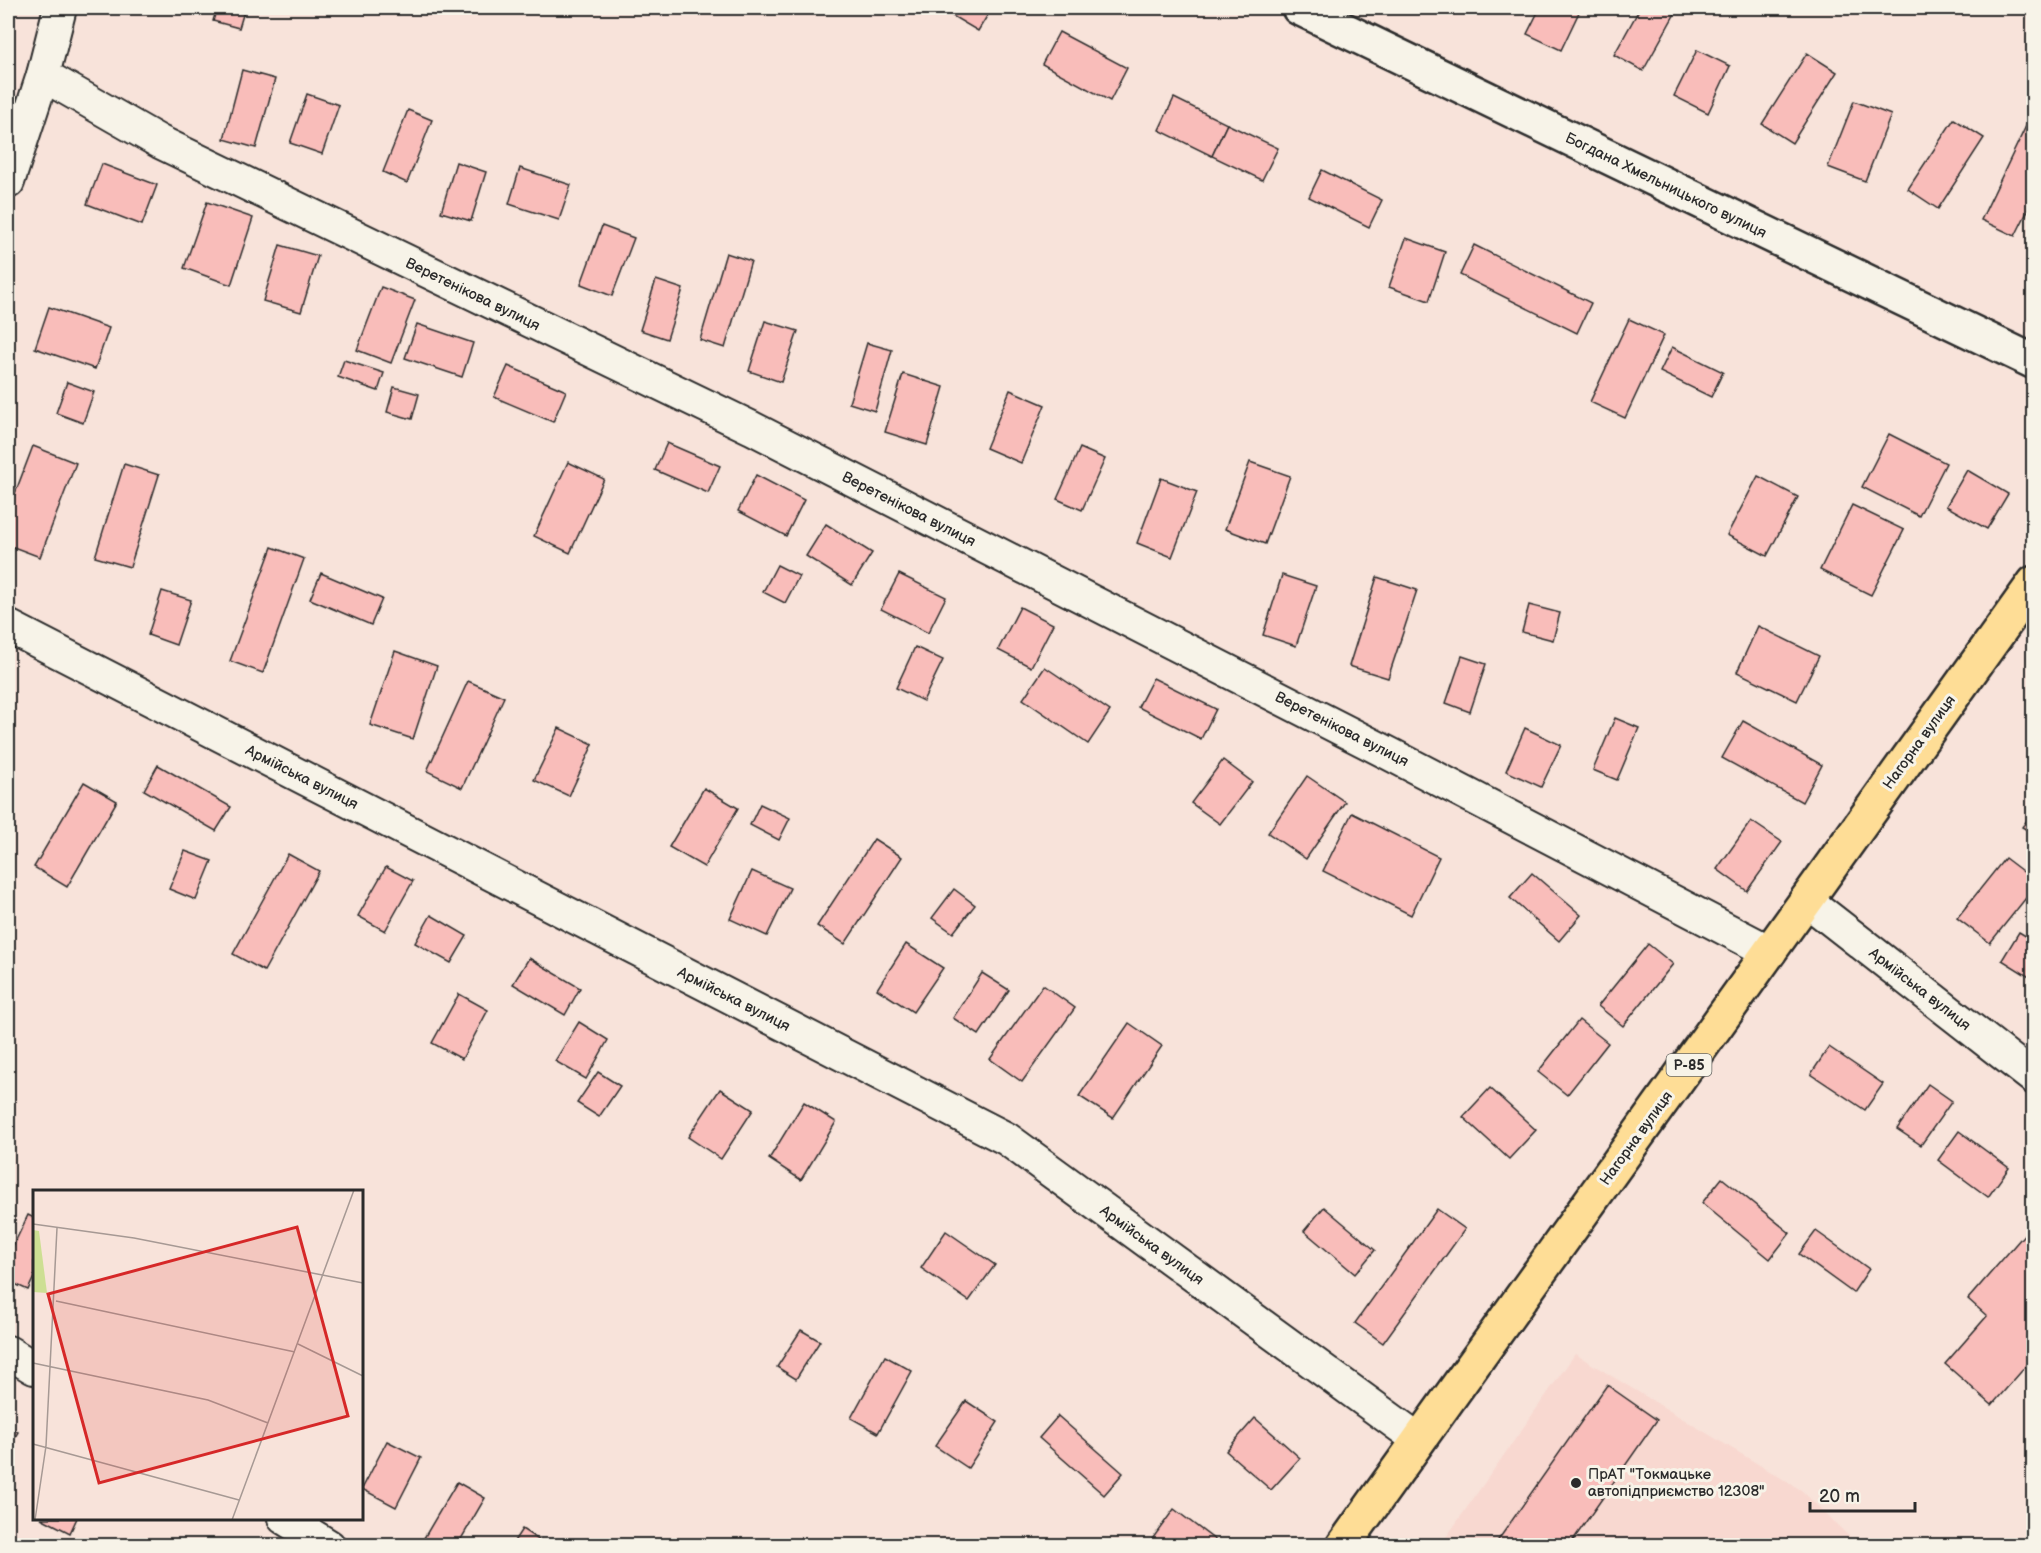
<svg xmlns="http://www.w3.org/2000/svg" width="2041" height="1553" font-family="'Balsamiq Sans',sans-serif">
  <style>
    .built { fill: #f8d8d0 }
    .building { fill: #f9bdba; stroke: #2b2b2b; stroke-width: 1.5 }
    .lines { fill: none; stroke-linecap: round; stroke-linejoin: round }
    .minor-casing { stroke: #2b2b2b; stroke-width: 36 }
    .tertiary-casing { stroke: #2b2b2b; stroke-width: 38 }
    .primary-casing { stroke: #2b2b2b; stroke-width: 38 }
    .minor { stroke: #f7f3e8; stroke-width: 32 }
    .tertiary { stroke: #f7f3e8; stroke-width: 33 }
    .primary { stroke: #fedd96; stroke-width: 33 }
    .poi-dot { fill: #2b2b2b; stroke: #f7f3e8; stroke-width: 2 }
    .labels { text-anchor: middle; stroke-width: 6; stroke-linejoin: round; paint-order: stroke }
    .shield { fill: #f7f3e8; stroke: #686764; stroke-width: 1.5 }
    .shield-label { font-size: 14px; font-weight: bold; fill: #2b2b2b }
    .street-label { font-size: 15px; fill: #2b2b2b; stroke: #f7f3e8 }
    .poi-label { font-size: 15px; fill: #2b2b2b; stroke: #f7f3e8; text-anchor: start }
    .inset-road { fill: none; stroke: #a69994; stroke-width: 1.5 }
    .view { fill: #d62828; fill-opacity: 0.15; stroke: #d62828; stroke-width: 3 }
    .inset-edge { fill: none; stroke: #2b2b2b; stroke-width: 3 }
  </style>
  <rect width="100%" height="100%" fill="#f8e3da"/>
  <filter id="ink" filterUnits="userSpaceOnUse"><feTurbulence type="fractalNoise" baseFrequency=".0167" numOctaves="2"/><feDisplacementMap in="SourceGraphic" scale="12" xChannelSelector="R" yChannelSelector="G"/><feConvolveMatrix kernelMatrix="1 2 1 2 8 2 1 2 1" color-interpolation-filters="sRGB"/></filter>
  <g filter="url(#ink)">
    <!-- built -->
    <polygon class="built" points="1575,1354 1801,1490 1858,1545 1440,1546"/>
    <!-- building -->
    <g class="building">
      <polygon points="217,8 245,8 239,28 213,21"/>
      <polygon points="939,8 992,8 978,31"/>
      <polygon points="1540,8 1581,8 1561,50 1527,34"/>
      <polygon points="1640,8 1678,8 1643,71 1614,55"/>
      <polygon points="1059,32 1127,68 1110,101 1042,64"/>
      <polygon points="1697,50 1730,66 1708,113 1674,96"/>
      <polygon points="1807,53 1837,72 1792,143 1762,124"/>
      <polygon points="242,70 275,79 256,148 224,139"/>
      <polygon points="307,94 339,105 322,154 290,143"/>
      <polygon points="1174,98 1227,124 1212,156 1159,130"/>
      <polygon points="1854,101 1891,115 1865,181 1828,167"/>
      <polygon points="408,110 432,120 407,183 383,172"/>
      <polygon points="1954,119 1984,138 1938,209 1908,189"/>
      <polygon points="1227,124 1278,148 1262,180 1212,156"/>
      <polygon points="2027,124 2034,127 2034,198 2015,236 1981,220"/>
      <polygon points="456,162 486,172 471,221 441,212"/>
      <polygon points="102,164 157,185 142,225 87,204"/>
      <polygon points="520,168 571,185 559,220 509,204"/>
      <polygon points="1322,170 1382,200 1369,227 1309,197"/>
      <polygon points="207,202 253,218 231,285 184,268"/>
      <polygon points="602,226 634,238 612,296 581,284"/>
      <polygon points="1406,238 1445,252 1429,301 1389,287"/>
      <polygon points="280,245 318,256 301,312 263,301"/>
      <polygon points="1474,245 1591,303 1577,333 1460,275"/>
      <polygon points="726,253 751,261 725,348 700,340"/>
      <polygon points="656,280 683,289 667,339 640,330"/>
      <polygon points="381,287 415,300 391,363 357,350"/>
      <polygon points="49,307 109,328 95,369 35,348"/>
      <polygon points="1629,319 1664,335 1625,418 1590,402"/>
      <polygon points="765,321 798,331 781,382 749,371"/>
      <polygon points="417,324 473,343 462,377 405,358"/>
      <polygon points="867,343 892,350 875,411 849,403"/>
      <polygon points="1672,347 1723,372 1711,397 1660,372"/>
      <polygon points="344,360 384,373 378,391 338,377"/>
      <polygon points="508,366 566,391 553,422 494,397"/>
      <polygon points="903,374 944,387 927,445 885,432"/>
      <polygon points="67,382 94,392 83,423 56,413"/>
      <polygon points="394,387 419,394 412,419 387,412"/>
      <polygon points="1010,390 1045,405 1021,463 986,448"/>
      <polygon points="1889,434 1946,463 1919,516 1862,487"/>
      <polygon points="667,443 720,466 708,493 655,470"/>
      <polygon points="33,446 76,463 40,557 8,545 8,512"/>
      <polygon points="1080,448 1105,459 1082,510 1057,499"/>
      <polygon points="568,462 604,479 570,553 534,536"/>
      <polygon points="1250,462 1290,476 1265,544 1225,529"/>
      <polygon points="124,464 159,475 130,567 95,557"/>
      <polygon points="1967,470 2008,494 1987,529 1946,506"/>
      <polygon points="756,475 804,500 786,536 738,511"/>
      <polygon points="1758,476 1798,497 1767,556 1727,535"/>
      <polygon points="1161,478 1197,492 1172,557 1137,543"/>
      <polygon points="1852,505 1904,530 1871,595 1820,570"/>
      <polygon points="826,524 872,553 852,585 806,556"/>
      <polygon points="272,547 304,559 263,673 230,661"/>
      <polygon points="777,565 799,576 785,603 763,592"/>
      <polygon points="321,573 382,599 371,625 310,599"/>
      <polygon points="899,574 946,597 928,633 881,609"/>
      <polygon points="1282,575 1316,586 1296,646 1263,635"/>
      <polygon points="1377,577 1417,590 1388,678 1349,666"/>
      <polygon points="162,591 191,600 176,645 148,635"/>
      <polygon points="1529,605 1560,613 1553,640 1522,632"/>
      <polygon points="1020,607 1053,624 1031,667 998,650"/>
      <polygon points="1758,626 1819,656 1797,701 1737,672"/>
      <polygon points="915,647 943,660 923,701 896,688"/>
      <polygon points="395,651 437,666 413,739 370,725"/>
      <polygon points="1462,656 1486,664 1470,712 1446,703"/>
      <polygon points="1045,667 1110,711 1088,744 1023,699"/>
      <polygon points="1153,678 1216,709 1201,739 1138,707"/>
      <polygon points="468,681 504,697 462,788 427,771"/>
      <polygon points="1615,718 1639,728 1617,780 1593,770"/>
      <polygon points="1743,721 1822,765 1802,802 1722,758"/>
      <polygon points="559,728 593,744 569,796 534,780"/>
      <polygon points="1525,728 1561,745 1541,787 1506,771"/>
      <polygon points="1223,760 1252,782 1220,824 1191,803"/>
      <polygon points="158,765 231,807 216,831 144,790"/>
      <polygon points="1307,776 1345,802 1306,859 1268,833"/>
      <polygon points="84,782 117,801 67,887 34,867"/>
      <polygon points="704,788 738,808 704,867 669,847"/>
      <polygon points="760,804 790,818 779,840 750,825"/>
      <polygon points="2034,811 2034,834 2022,827"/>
      <polygon points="1352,813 1439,857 1411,915 1323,871"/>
      <polygon points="1751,821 1782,842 1747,891 1717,869"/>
      <polygon points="874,839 902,857 845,944 817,926"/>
      <polygon points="185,851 212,861 196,900 169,889"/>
      <polygon points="288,854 319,871 264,971 233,954"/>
      <polygon points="2005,858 2034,880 2034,888 1990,943 1957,918"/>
      <polygon points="386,867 413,881 385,931 358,916"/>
      <polygon points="752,871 790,888 767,936 730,919"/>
      <polygon points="1532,873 1581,915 1559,941 1510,898"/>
      <polygon points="954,889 975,905 953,933 932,918"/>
      <polygon points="431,915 467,936 451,963 415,943"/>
      <polygon points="2019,932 2034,941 2034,980 2002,960"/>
      <polygon points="906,944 943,968 913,1012 877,989"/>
      <polygon points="1648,944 1673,964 1623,1026 1598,1006"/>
      <polygon points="529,958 580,988 565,1015 513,984"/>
      <polygon points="982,973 1009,990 979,1035 953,1018"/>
      <polygon points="1043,985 1075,1008 1022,1082 990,1059"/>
      <polygon points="459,994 488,1010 462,1059 432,1043"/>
      <polygon points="1579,1020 1608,1043 1567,1095 1538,1072"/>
      <polygon points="579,1022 608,1040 586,1079 555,1061"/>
      <polygon points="1129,1023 1162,1046 1113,1118 1079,1096"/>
      <polygon points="1829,1047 1883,1084 1865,1110 1811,1074"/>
      <polygon points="598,1072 620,1086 599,1117 577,1103"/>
      <polygon points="1928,1084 1952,1101 1921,1145 1897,1129"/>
      <polygon points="1490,1088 1536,1130 1509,1159 1463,1117"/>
      <polygon points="720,1089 753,1110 721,1159 688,1137"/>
      <polygon points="804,1102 836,1122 801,1180 769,1159"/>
      <polygon points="1959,1131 2009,1168 1988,1197 1938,1160"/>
      <polygon points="1722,1178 1790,1233 1770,1259 1702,1203"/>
      <polygon points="1324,1207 1375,1250 1355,1274 1304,1231"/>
      <polygon points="1437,1209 1465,1229 1383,1343 1355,1323"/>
      <polygon points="28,1215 34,1218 34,1277 28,1290 8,1281 8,1257"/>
      <polygon points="2028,1230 2034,1235 2034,1357 1992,1405 1945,1364 1987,1316 1968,1299"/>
      <polygon points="946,1231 995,1265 969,1301 921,1268"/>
      <polygon points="1816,1231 1869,1269 1853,1293 1799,1254"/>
      <polygon points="801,1330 820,1341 796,1379 777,1367"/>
      <polygon points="885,1356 912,1371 878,1433 851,1418"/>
      <polygon points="1607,1385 1657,1420 1569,1546 1494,1546"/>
      <polygon points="966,1401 998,1422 968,1468 935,1446"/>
      <polygon points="1058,1416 1123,1473 1104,1495 1039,1438"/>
      <polygon points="1255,1418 1300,1458 1271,1490 1226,1451"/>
      <polygon points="8,1426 18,1432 8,1449"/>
      <polygon points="387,1441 421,1458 396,1507 362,1489"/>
      <polygon points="457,1482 485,1498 457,1546 438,1546 424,1538"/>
      <polygon points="1174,1509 1223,1546 1155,1546 1150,1542"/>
      <polygon points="41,1518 77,1518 70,1533"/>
      <polygon points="522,1529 548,1546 511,1546"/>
    </g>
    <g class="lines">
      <!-- minor casing -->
      <g class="minor-casing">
        <g id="minor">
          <polyline points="43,75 160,142 752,428 1390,754 1770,952"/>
          <polyline points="8,182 43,75 60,8"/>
          <polyline points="8,626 1007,1139 1419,1440"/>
          <polyline points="1806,900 2034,1078"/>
          <polyline points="8,1352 34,1368"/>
          <polyline points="284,1518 329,1546"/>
        </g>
      </g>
      <!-- tertiary casing -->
      <g class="tertiary-casing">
        <polyline id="tertiary" points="1299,8 2034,362"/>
      </g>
      <!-- primary casing -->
      <g class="primary-casing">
        <polyline id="primary" points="1343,1546 2034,583"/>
      </g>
      <!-- minor -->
      <use href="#minor" class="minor"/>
      <!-- tertiary -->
      <use href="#tertiary" class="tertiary"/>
      <!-- primary -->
      <use href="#primary" class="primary"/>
    </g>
  </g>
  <!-- markers -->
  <circle class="poi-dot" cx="1576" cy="1483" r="6"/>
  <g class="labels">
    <!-- shield labels -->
    <rect class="shield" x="1666.5" y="1054" width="45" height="22" rx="4.5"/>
    <g class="shield-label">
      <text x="1689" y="1070">Р-85</text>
    </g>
    <!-- street labels -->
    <g class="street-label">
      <text transform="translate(1666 185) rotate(26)" y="5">Богдана Хмельницького вулиця</text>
      <text transform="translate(473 294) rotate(26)" y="5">Веретенікова вулиця</text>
      <text transform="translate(909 509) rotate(27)" y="5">Веретенікова вулиця</text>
      <text transform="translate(1342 729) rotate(27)" y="5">Веретенікова вулиця</text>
      <text transform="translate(1919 742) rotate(-54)" y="5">Нагорна вулиця</text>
      <text transform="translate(302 777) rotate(27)" y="5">Армійська вулиця</text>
      <text transform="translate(1920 989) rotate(38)" y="5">Армійська вулиця</text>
      <text transform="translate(734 999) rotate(27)" y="5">Армійська вулиця</text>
      <text transform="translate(1636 1138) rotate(-54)" y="5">Нагорна вулиця</text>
      <text transform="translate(1152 1245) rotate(36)" y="5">Армійська вулиця</text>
    </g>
    <!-- poi labels -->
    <g class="poi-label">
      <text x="1588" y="1479">ПрАТ "Токмацьке<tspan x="1588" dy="17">автопідприємство 12308"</tspan></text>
    </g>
  </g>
  <!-- overview -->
  <g transform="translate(33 1190)">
    <rect width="330" height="330" fill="#f8e3da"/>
    <path d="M0,40L6,41L14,103L0,102Z" fill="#cddf93"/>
    <path class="inset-road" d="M0,34L101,48L330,93M23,111L262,162M265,154L330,186M0,173L175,210L235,233M0,254L206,310M2,330L13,256L24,38M199,330L321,0"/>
    <path class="view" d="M264,37L315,226L66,293L15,104Z"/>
    <rect width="330" height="330" class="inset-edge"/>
  </g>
  <!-- margin -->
  <rect width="2041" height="1553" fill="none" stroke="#f7f3e8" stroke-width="30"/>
  <rect x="15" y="15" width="2011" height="1523" fill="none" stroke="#2b2b2b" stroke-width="2" filter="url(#ink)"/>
  <!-- scale -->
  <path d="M1810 1502v9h105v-9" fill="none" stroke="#2b2b2b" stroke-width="3"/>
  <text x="1819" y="1502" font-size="18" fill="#2b2b2b" stroke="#f7f3e8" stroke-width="4.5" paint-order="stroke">20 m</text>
</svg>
